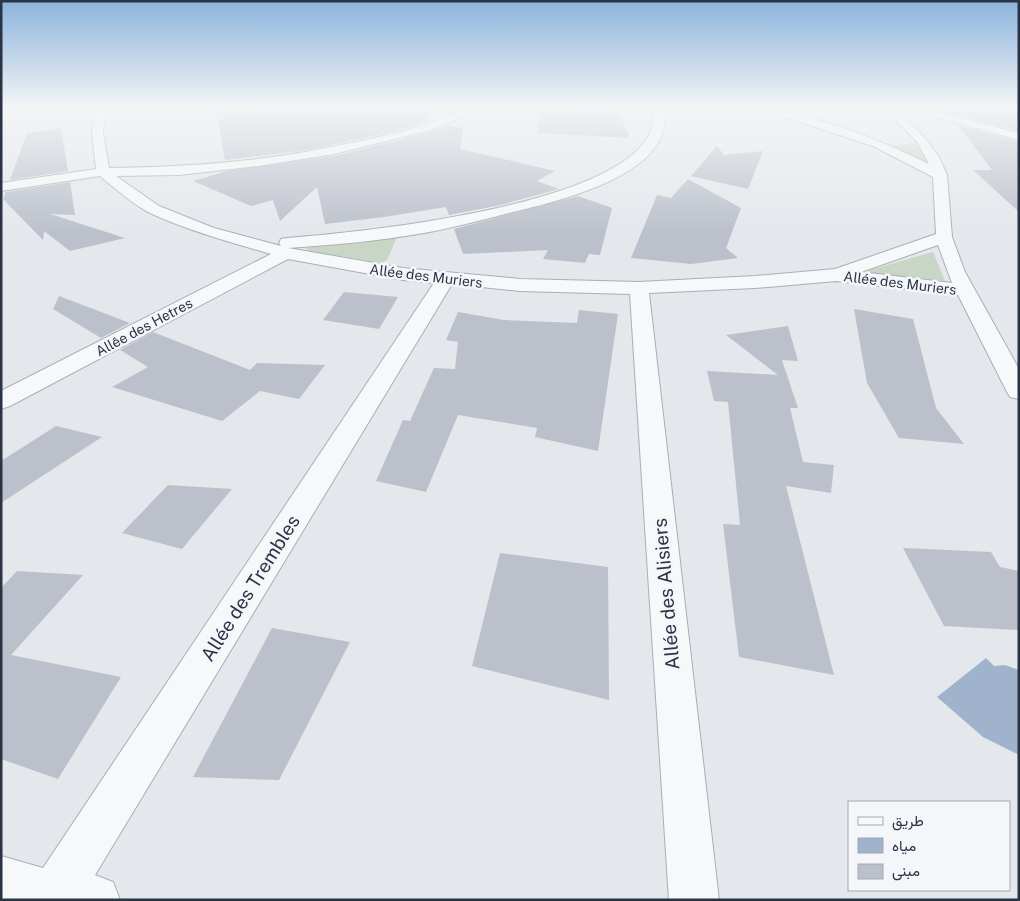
<svg xmlns="http://www.w3.org/2000/svg" width="1020" height="901" font-family="'Public Sans',Vazirmatn,sans-serif">
  <style>
    .green { fill: #c9d6c5 }
    .water { fill: #9fb4cc }
    .building { fill: #bbc0ca }
    .lines { fill: none; stroke-linecap: round; stroke-linejoin: round }
    .street-casing { stroke: #a9aeb7; stroke-width: 2 }
    .street { fill: #f7f8fa; fill-rule: evenodd }
    .labels { text-anchor: middle; stroke-width: 5; stroke-linejoin: round; paint-order: stroke }
    .far-street-label { font-size: 14px; fill: #2b3445; stroke: #f4f6f9 }
    .near-street-label { font-size: 19px; fill: #2b3445; stroke: #f4f6f9 }
  </style>
  <rect width="100%" height="100%" fill="#e4e7ec"/>
  <!-- green -->
  <g class="green">
    <polygon points="916,143 930,167 890,146"/>
    <polygon points="397,237 387,260 381,263 310,251 305,248"/>
    <polygon points="933,252 945,281 863,272"/>
  </g>
  <!-- water -->
  <polygon class="water" points="986,658 994,666 1005,665 1019,670 1019,755 983,737 937,697"/>
  <!-- building -->
  <g class="building">
    <polygon points="251,107 425,107 427,121 430,121 391,132 308,150 225,160 216,111"/>
    <polygon points="944,107 1019,107 1019,131 948,113"/>
    <polygon points="539,109 618,111 630,138 538,133"/>
    <polygon points="448,125 463,128 460,149 555,171 537,181 559,189 501,205 449,215 446,207 384,217 325,224 317,187 280,221 273,200 251,206 193,181 227,171 334,156 431,132"/>
    <polygon points="958,125 1019,142 1019,212 973,170 992,170"/>
    <polygon points="61,129 68,171 10,180 27,133"/>
    <polygon points="717,146 724,155 763,151 748,189 691,176"/>
    <polygon points="688,179 741,208 726,248 738,258 691,264 631,258 657,195 671,198"/>
    <polygon points="70,182 75,215 50,214 125,238 70,251 44,231 43,240 3,199 6,192"/>
    <polygon points="578,196 612,208 600,255 589,254 585,263 543,259 548,250 463,254 454,229"/>
    <polygon points="344,292 398,297 379,329 323,320"/>
    <polygon points="59,296 130,323 101,338 53,309"/>
    <polygon points="854,309 913,319 936,408 964,444 899,438 867,383"/>
    <polygon points="579,310 618,314 598,451 535,437 537,428 458,415 426,492 376,481 403,420 410,421 434,368 455,369 458,342 446,340 458,312 504,320 577,323"/>
    <polygon points="788,326 798,361 782,360 798,408 790,408 803,462 834,465 831,493 786,486 834,675 739,657 723,524 740,525 728,402 714,401 707,371 778,375 726,335"/>
    <polygon points="153,332 250,370 257,363 325,365 299,399 260,391 222,421 112,387 148,367 120,350"/>
    <polygon points="56,426 102,437 1,503 1,461"/>
    <polygon points="168,485 232,489 182,549 122,533"/>
    <polygon points="903,548 991,552 1000,567 1019,571 1019,630 944,626"/>
    <polygon points="500,553 608,567 609,700 472,666"/>
    <polygon points="17,571 83,575 11,655 121,677 58,779 1,759 1,588"/>
    <polygon points="272,628 350,642 279,780 193,777"/>
  </g>
  <g class="lines">
    <!-- street casing -->
    <g class="street-casing">
      <g id="street">
        <path d="M96,107H168L163,110L128,113L105,111L103,132L109,168C185,167 261,162 336,146C365,140 396,134 425,125C445,118 464,107 486,107L431,130L334,154L259,166L179,175L116,176L159,206L214,228L281,246L279,243L281,239L287,238C350,233 674,204 653,107H663C681,174 554,202 509,213C481,220 453,228 424,233C379,241 333,245 288,248L403,268L520,279L639,282L755,276L835,269L936,234L933,177L873,146L754,107C773,107 789,112 807,117C852,129 888,144 929,164L917,142L883,107H894L925,138L939,157L947,175L952,237L965,272L1019,369V399L1010,397L1007,392L958,295L836,281L755,288L649,293L719,900H669L630,294L520,291L452,284L95,875L113,882L120,900H1V856L43,868L434,283L403,280L288,259L10,406L1,409V391L271,254C230,242 189,231 150,213C132,204 116,189 100,176L1,191V183L96,169L92,132ZM938,245L952,283L861,272Z"/>
        <polygon points="901,107 919,107 1019,133 1019,140"/>
      </g>
    </g>
    <!-- street -->
    <use href="#street" class="street"/>
  </g>
  <!-- sky -->
  <linearGradient id="sky" x2="0" y2="1"><stop stop-color="#8bb4dd"/><stop offset="0.46" stop-color="#f3f4f6"/><stop offset="1" stop-color="#f3f4f6" stop-opacity="0"/></linearGradient>
  <rect width="1020" height="233" fill="url(#sky)"/>
  <g class="labels">
    <!-- far-street labels -->
    <g class="far-street-label">
      <text transform="translate(426 276) rotate(7)" y="5">Allée des Muriers</text>
      <text transform="translate(900 283) rotate(7)" y="5">Allée des Muriers</text>
      <text transform="translate(144 327) rotate(-28)" y="5">Allêe des Hetres</text>
    </g>
    <!-- near-street labels -->
    <g class="near-street-label">
      <text transform="translate(250 588) rotate(-58)" y="7">Allée des Trembles</text>
      <text transform="translate(666 594) rotate(-95)" y="7">Allée des Alisiers</text>
    </g>
  </g>
  <!-- border -->
  <rect width="1020" height="901" fill="none" stroke="#2b3445" stroke-width="5"/>
  <!-- legend -->
  <rect x="848" y="801" width="162" height="90" fill="#f4f6f9" stroke="#a4a8b1"/>
  <rect x="858" y="817" width="25" height="8" fill="#f7f8fa" stroke="#a4a8b1"/>
  <text x="892" y="826" font-size="15" fill="#2b3445">طريق</text>
  <rect x="858" y="838" width="25" height="15" fill="#9fb4cc" stroke="#a4a8b1"/>
  <text x="892" y="851" font-size="15" fill="#2b3445">مياه</text>
  <rect x="858" y="864" width="25" height="15" fill="#bbc0ca" stroke="#a4a8b1"/>
  <text x="892" y="876" font-size="15" fill="#2b3445">مبنى</text>
</svg>
